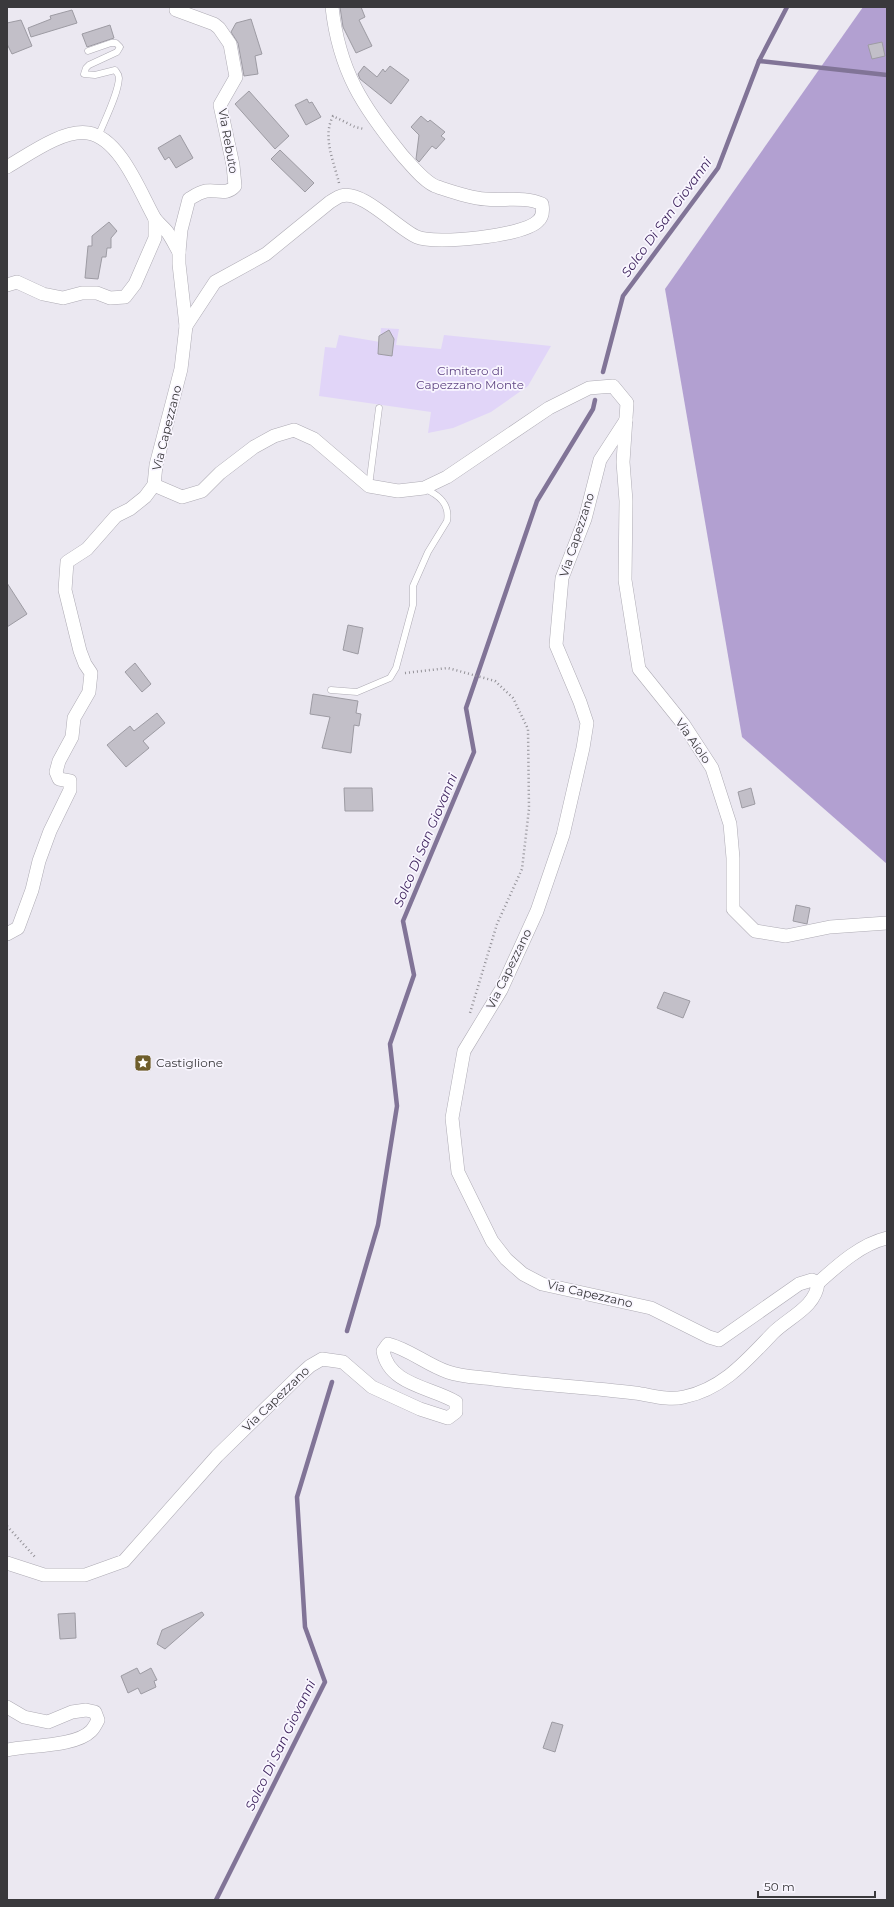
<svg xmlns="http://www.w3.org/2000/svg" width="894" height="1907" font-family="Montserrat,sans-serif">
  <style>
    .green { fill: #e1d5f8 }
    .forest { fill: #b2a0d1 }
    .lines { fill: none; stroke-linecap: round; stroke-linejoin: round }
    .stream { stroke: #817497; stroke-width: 4.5 }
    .building { fill: #c2bfc8; stroke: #9d9ba3 }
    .service-casing { stroke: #aeabb4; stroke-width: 7 }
    .minor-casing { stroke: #aeabb4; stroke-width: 14 }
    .path { stroke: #939197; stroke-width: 2.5; stroke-dasharray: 1 3; stroke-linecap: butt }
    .service { stroke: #fff; stroke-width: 6 }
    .minor { stroke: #fff; stroke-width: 13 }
    .labels { text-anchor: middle; stroke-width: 3.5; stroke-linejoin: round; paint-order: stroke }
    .street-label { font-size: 12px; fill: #3a393c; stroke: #f9f6ff }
    .park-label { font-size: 12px; fill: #614785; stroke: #f9f6ff }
    .poi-label { font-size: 12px; fill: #3a393c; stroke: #f9f6ff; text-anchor: start }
    .water-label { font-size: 13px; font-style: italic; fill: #391e59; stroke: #f9f6ff }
  </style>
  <rect width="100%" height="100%" fill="#ebe8f1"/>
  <!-- green -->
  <polygon class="green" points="381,328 399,329 396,345 441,349 444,335 551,346 528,386 491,412 453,428 428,433 431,412 319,396 325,347 336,348 339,335 380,342"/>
  <!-- forest -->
  <polygon class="forest" points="863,7 887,7 887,864 742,737 665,289"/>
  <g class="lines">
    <!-- stream -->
    <g class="stream">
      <polyline points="759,61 887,75"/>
      <polyline points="603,372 623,296 718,168 759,61 787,7"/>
      <polyline points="347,1331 378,1225 397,1106 390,1044 414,975 403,921 474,752 466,708 537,501 593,409 595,400"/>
      <polyline points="216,1900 325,1682 305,1627 297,1497 332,1382"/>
    </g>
  </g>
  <!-- building -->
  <g class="building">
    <polygon points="340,7 361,7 365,17 359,20 372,46 356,53 343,27"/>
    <polygon points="72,10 77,23 31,37 28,28 51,19 50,16"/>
    <polygon points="251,19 262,54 255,56 258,74 244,76 238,43 231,32 236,23"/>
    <polygon points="21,20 32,46 12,54 7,44 7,23"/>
    <polygon points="110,25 114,38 87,47 82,34"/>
    <polygon points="882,42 885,56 872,59 868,45"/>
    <polygon points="364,66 377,77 383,69 385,72 390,66 409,80 391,104 360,79 358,74"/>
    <polygon points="249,91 289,136 275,149 235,104"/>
    <polygon points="307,99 309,103 312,102 321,117 306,125 295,105"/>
    <polygon points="421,116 428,122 430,120 445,132 441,136 445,139 436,149 432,146 419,162 416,159 419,135 411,127"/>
    <polygon points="180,135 193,158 176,168 169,157 165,160 158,148"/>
    <polygon points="280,150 314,183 305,192 271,159"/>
    <polygon points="109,222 117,231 111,238 111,248 107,248 106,257 102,257 98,279 85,278 88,246 92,246 92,236"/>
    <polygon points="389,330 394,339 392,356 378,354 379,336"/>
    <polygon points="7,583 27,614 7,627"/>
    <polygon points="348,625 363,628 358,654 343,650"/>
    <polygon points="135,663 151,684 142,692 125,672"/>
    <polygon points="313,694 358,701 356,713 361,714 359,726 354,725 351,753 322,748 330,717 310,714"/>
    <polygon points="157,713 165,723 143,741 149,748 126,767 107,745 130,726 134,731"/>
    <polygon points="344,788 372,788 373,811 345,811"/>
    <polygon points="751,788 755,804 742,808 738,792"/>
    <polygon points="796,905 810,908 807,924 793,921"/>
    <polygon points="664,992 690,1001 683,1018 657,1008"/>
    <polygon points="202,1612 204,1615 165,1649 157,1644 162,1630"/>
    <polygon points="75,1613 76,1638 60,1639 58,1614"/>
    <polygon points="137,1668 140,1674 151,1668 157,1680 154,1681 156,1687 141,1694 138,1688 128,1693 121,1676"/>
    <polygon points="552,1722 563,1725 555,1752 543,1748"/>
  </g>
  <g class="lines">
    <!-- service casing -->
    <g class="service-casing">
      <g id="service">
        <path d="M88,51L111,43H116L120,47L117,52L89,65L86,68L84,74L95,75L115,70C117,73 119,74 119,78C118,95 104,121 98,137"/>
        <polyline points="369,486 379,408"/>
        <path d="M331,690L357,692L390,678L396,668L413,605V586L428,552L447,521C450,504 439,495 425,489"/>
      </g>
    </g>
    <!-- minor casing -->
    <g class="minor-casing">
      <g id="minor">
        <path d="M176,10L214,24L219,28L230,44L236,77L220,105L233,165L235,186C226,196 217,189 206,191C200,192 194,196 189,199L181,230L179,252V264L186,326L181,369L156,465L154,485L182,497L202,491L220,473L254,447L274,436L294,430L314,439L369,486L398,491L424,488L447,477L549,408L589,388L613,386L627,403L623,462L626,501L625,580L639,669L684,725L712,768L730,824L733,858V909L755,931L786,936L830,927L887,923"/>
        <path d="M7,167C28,155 63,129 88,133C120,138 140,192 154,217C157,223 164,227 168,233C172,239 175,245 179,252"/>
        <polyline points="7,285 17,282 43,294 63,298 82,293 97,293 110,298 125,297 135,284 155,238 155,219"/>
        <path d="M186,326L215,282L266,254L330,202C334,200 337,197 341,196C362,189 398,229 417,237C435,245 524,236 538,221C543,217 543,210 542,204C525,196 504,201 485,199C470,198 453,192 438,187C426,184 411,165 402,155C363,107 339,71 332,7"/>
        <polyline points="7,934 18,928 32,890 39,861 50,831 70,790 70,781 59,779 56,772 59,761 72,737 74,718 89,692 91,673 85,664 80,651 65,590 67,562 87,549 116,516 130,509 145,497 154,485"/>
        <path d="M818,1283C838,1265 861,1244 887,1238"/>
        <path d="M7,1563L44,1575H85L124,1561L217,1456L300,1375L310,1366L322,1359L343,1362L372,1387L420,1409L448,1418L456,1412V1402C431,1387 389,1385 383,1351L388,1344C409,1349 427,1365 448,1372C462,1377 479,1377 493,1379C541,1385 588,1387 635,1393C651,1395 668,1401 684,1397C723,1389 747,1360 773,1333C789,1317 816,1307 818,1283L812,1280L799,1284L719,1340L709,1337L651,1308L542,1284L523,1274L506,1259L492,1241L458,1172L452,1118L464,1051L501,990L537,911L563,835L583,748L587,723L580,702L556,645L562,578L585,519L600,460L626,420"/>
        <path d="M7,1707L24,1717L48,1722L72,1712L86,1710L95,1712L98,1720C96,1724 94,1728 91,1731C75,1747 29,1745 7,1750"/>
      </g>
    </g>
    <!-- path -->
    <g class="path">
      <path d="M339,183C334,162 322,137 333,116L355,127L364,129"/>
      <polyline points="405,673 448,668 495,681 513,698 528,729 529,809 522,869 497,924 470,1013"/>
      <polyline points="7,1526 35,1557"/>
    </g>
    <!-- service -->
    <use href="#service" class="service"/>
    <!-- minor -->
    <use href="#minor" class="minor"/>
  </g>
  <!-- icons -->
  <defs>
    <g id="sight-square" transform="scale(0.9)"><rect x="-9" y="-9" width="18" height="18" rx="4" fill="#6e5d2b" stroke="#f9f6ff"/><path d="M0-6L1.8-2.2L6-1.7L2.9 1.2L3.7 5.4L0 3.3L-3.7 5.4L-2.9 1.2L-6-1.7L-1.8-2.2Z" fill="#fff"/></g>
  </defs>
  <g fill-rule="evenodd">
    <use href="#sight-square" x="143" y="1063"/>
  </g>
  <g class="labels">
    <!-- street labels -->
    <g class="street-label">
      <text transform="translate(228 141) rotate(80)" y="4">Via Rebuto</text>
      <text transform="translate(167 428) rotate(-76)" y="4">Via Capezzano</text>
      <text transform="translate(577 535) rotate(-72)" y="4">Via Capezzano</text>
      <text transform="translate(693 741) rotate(55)" y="4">Via Aiolo</text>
      <text transform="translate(509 969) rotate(-64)" y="4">Via Capezzano</text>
      <text transform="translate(590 1294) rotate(13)" y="4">Via Capezzano</text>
      <text transform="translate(276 1399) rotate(-44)" y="4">Via Capezzano</text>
    </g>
    <!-- park labels -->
    <g class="park-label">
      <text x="470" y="375">Cimitero di<tspan x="470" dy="14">Capezzano Monte</tspan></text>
    </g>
    <!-- poi labels -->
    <g class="poi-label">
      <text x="156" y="1067">Castiglione</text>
    </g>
    <!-- water labels -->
    <g class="water-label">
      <text transform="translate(666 217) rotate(-54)" y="5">Solco Di San Giovanni</text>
      <text transform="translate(425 840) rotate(-67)" y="5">Solco Di San Giovanni</text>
      <text transform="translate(280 1745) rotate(-64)" y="5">Solco Di San Giovanni</text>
    </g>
  </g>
  <!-- border -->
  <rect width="894" height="1907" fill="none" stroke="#3a393c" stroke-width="16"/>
  <!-- scale -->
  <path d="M758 1891v6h117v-6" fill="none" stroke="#3a393c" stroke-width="2"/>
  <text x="764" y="1891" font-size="12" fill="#3a393c" stroke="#f9f6ff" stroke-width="3" paint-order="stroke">50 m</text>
</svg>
